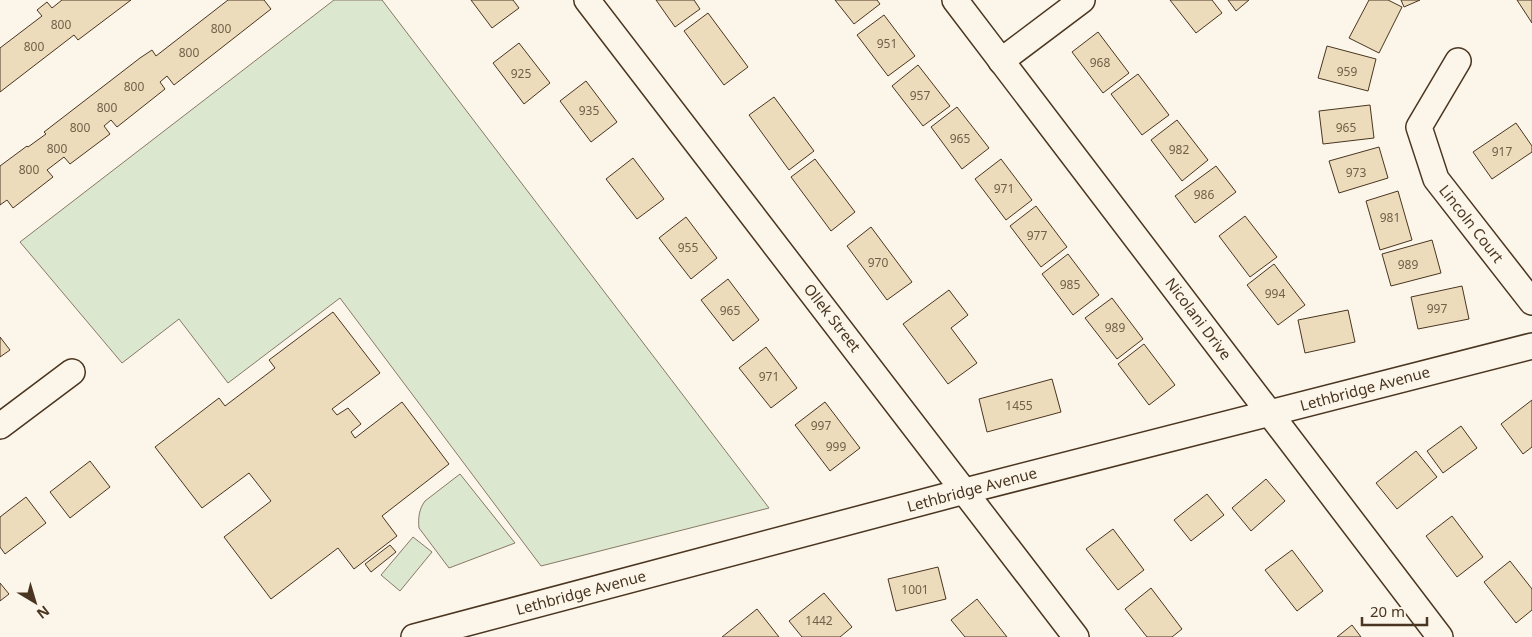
<svg xmlns="http://www.w3.org/2000/svg" width="1532" height="637" font-family="'Noto Sans',sans-serif">
  <style>
    .green { fill: #dce7d0; stroke: #887966 }
    .building { fill: #ecdcbc; stroke: #4a3520 }
    .lines { fill: none; stroke-linecap: round; stroke-linejoin: round }
    .minor-casing { stroke: #4a3520; stroke-width: 28 }
    .minor { stroke: #fbf6e9; stroke-width: 25 }
    .labels { text-anchor: middle; stroke-width: 4; stroke-linejoin: round; paint-order: stroke }
    .number-label { font-size: 12px; fill: #725f47 }
    .street-label { font-size: 15px; fill: #4a3520; stroke: #fbf6e9 }
  </style>
  <rect width="100%" height="100%" fill="#fbf6e9"/>
  <!-- green -->
  <g class="green">
    <polygon points="334,0 382,0 769,508 541,566 340,298 228,383 179,319 122,363 20,242"/>
    <path d="M460,474L515,543L449,568L419,528C418,518 419,509 425,501Z"/>
    <polygon points="413,537 432,552 400,591 381,575"/>
  </g>
  <!-- building -->
  <g class="building">
    <polygon points="62,0 131,0 78,40 74,35 0,92 0,48 42,16 37,10 47,2 52,8"/>
    <polygon points="228,0 264,0 271,9 174,85 167,76 160,82 165,89 117,127 111,120 104,126 110,134 70,164 64,157 47,170 53,177 13,208 7,200 0,205 0,166 27,146 28,147 46,134 44,132 140,58 152,50 156,56"/>
    <polygon points="471,0 513,0 519,8 492,28"/>
    <polygon points="656,0 694,0 700,9 675,27"/>
    <polygon points="835,0 877,0 880,4 854,24"/>
    <polygon points="1170,0 1212,0 1222,13 1196,33"/>
    <polygon points="1228,0 1249,0 1236,11"/>
    <polygon points="1369,0 1388,0 1402,7 1379,53 1349,38"/>
    <polygon points="1401,0 1420,0 1404,7"/>
    <polygon points="1517,0 1532,0 1532,23"/>
    <polygon points="708,13 748,67 724,85 684,31"/>
    <polygon points="884,15 915,56 888,76 857,35"/>
    <polygon points="1098,32 1129,73 1103,93 1072,52"/>
    <polygon points="519,43 550,83 524,104 493,63"/>
    <polygon points="1327,46 1376,59 1368,91 1318,78"/>
    <polygon points="918,65 950,106 923,126 892,86"/>
    <polygon points="1138,74 1169,115 1142,135 1111,94"/>
    <polygon points="586,81 617,122 591,142 560,101"/>
    <polygon points="774,97 814,151 789,170 749,115"/>
    <polygon points="1370,105 1374,138 1323,144 1319,111"/>
    <polygon points="957,107 989,148 962,169 931,127"/>
    <polygon points="1177,120 1208,160 1182,181 1151,140"/>
    <polygon points="1516,123 1532,146 1532,152 1492,179 1473,152"/>
    <polygon points="1379,147 1388,178 1339,193 1329,161"/>
    <polygon points="633,158 664,199 637,219 606,179"/>
    <polygon points="815,159 855,212 831,231 791,177"/>
    <polygon points="1001,159 1032,200 1006,220 975,179"/>
    <polygon points="1216,166 1236,192 1195,223 1175,196"/>
    <polygon points="1398,191 1412,240 1380,250 1366,201"/>
    <polygon points="1036,206 1067,247 1041,267 1010,226"/>
    <polygon points="1245,216 1277,257 1250,277 1219,236"/>
    <polygon points="686,217 717,258 691,279 659,238"/>
    <polygon points="871,227 912,282 887,300 847,246"/>
    <polygon points="1432,240 1441,273 1391,286 1382,254"/>
    <polygon points="1068,254 1099,295 1073,315 1042,274"/>
    <polygon points="1274,264 1305,305 1278,325 1247,285"/>
    <polygon points="728,279 759,320 733,341 701,300"/>
    <polygon points="1462,286 1469,319 1418,329 1411,297"/>
    <polygon points="949,290 968,315 951,328 977,363 948,384 903,324"/>
    <polygon points="1112,298 1143,339 1117,359 1085,318"/>
    <polygon points="1348,310 1355,342 1305,353 1298,320"/>
    <polygon points="333,312 380,373 332,409 337,415 348,408 361,424 351,432 355,438 402,402 449,464 382,516 397,536 354,569 338,548 271,599 224,537 271,501 249,473 202,508 155,447 219,398 225,406 275,368 269,360"/>
    <polygon points="0,337 10,350 0,357"/>
    <polygon points="1144,344 1175,385 1149,405 1118,364"/>
    <polygon points="766,347 797,388 771,408 739,368"/>
    <polygon points="1052,379 1061,412 987,432 979,399"/>
    <polygon points="1532,400 1532,447 1523,454 1501,424"/>
    <polygon points="825,402 860,448 830,471 795,425"/>
    <polygon points="1461,426 1477,448 1443,473 1427,451"/>
    <polygon points="1416,451 1437,477 1397,509 1376,483"/>
    <polygon points="90,461 110,487 70,518 50,492"/>
    <polygon points="1266,479 1285,501 1251,531 1232,508"/>
    <polygon points="1207,494 1224,515 1191,541 1174,520"/>
    <polygon points="26,497 46,523 5,554 0,547 0,517"/>
    <polygon points="1452,516 1483,557 1457,577 1426,536"/>
    <polygon points="1113,529 1144,570 1118,590 1086,549"/>
    <polygon points="390,545 396,552 371,572 365,564"/>
    <polygon points="1292,550 1323,591 1297,611 1265,570"/>
    <polygon points="1510,561 1532,589 1532,610 1516,623 1484,582"/>
    <polygon points="938,567 946,599 896,611 888,579"/>
    <polygon points="0,583 9,594 0,601"/>
    <polygon points="1151,588 1182,629 1172,637 1147,637 1125,609"/>
    <polygon points="824,593 852,627 840,637 802,637 789,621"/>
    <polygon points="977,599 1007,637 965,637 951,620"/>
    <polygon points="757,609 779,637 722,637"/>
    <polygon points="1352,625 1361,637 1337,637"/>
  </g>
  <g class="lines">
    <!-- minor casing -->
    <g class="minor-casing">
      <g id="minor">
        <polyline points="587,0 1076,637"/>
        <polyline points="955,0 1440,637"/>
        <polyline points="1001,61 1082,0"/>
        <polyline points="1458,61 1419,127 1436,179 1532,302"/>
        <polyline points="0,426 72,372"/>
        <polyline points="414,637 965,491 1532,346"/>
      </g>
    </g>
    <!-- minor -->
    <use href="#minor" class="minor"/>
  </g>
  <g class="labels">
    <!-- number labels -->
    <g class="number-label">
      <text x="61" y="29">800</text>
      <text x="221" y="33">800</text>
      <text x="887" y="48">951</text>
      <text x="34" y="51">800</text>
      <text x="189" y="57">800</text>
      <text x="1100" y="67">968</text>
      <text x="1347" y="76">959</text>
      <text x="521" y="78">925</text>
      <text x="134" y="91">800</text>
      <text x="920" y="100">957</text>
      <text x="107" y="112">800</text>
      <text x="589" y="115">935</text>
      <text x="80" y="132">800</text>
      <text x="1346" y="132">965</text>
      <text x="960" y="143">965</text>
      <text x="57" y="153">800</text>
      <text x="1179" y="154">982</text>
      <text x="1502" y="156">917</text>
      <text x="29" y="174">800</text>
      <text x="1356" y="177">973</text>
      <text x="1004" y="193">971</text>
      <text x="1204" y="199">986</text>
      <text x="1390" y="222">981</text>
      <text x="1037" y="240">977</text>
      <text x="688" y="252">955</text>
      <text x="878" y="267">970</text>
      <text x="1408" y="269">989</text>
      <text x="1070" y="289">985</text>
      <text x="1275" y="298">994</text>
      <text x="1437" y="313">997</text>
      <text x="730" y="315">965</text>
      <text x="1115" y="332">989</text>
      <text x="769" y="381">971</text>
      <text x="1019" y="410">1455</text>
      <text x="821" y="430">997</text>
      <text x="836" y="451">999</text>
      <text x="915" y="594">1001</text>
      <text x="819" y="625">1442</text>
    </g>
    <!-- street labels -->
    <g class="street-label">
      <text transform="translate(1471 224) rotate(52)" y="5">Lincoln Court</text>
      <text transform="translate(832 318) rotate(52)" y="5">Ollek Street</text>
      <text transform="translate(1198 319) rotate(53)" y="5">Nicolani Drive</text>
      <text transform="translate(1365 389) rotate(-15)" y="5">Lethbridge Avenue</text>
      <text transform="translate(972 490) rotate(-15)" y="5">Lethbridge Avenue</text>
      <text transform="translate(581 593) rotate(-15)" y="5">Lethbridge Avenue</text>
    </g>
  </g>
  <!-- north arrow -->
  <g transform="translate(35 602) rotate(142)" stroke="#fbf6e9" stroke-width="4" paint-order="stroke">
  <path d="M0-4L9 19L0 12L-9 19Z" fill="#4a3520"/>
  <text y="-8" font-size="14" font-weight="bold" text-anchor="middle" fill="#4a3520">N</text>
  </g>
  <!-- scale -->
  <path d="M1362 617v8h65v-8" fill="none" stroke="#4a3520" stroke-width="2.5"/>
  <text x="1370" y="617" font-size="15" fill="#4a3520" stroke="#fbf6e9" stroke-width="4" paint-order="stroke">20 m</text>
</svg>
